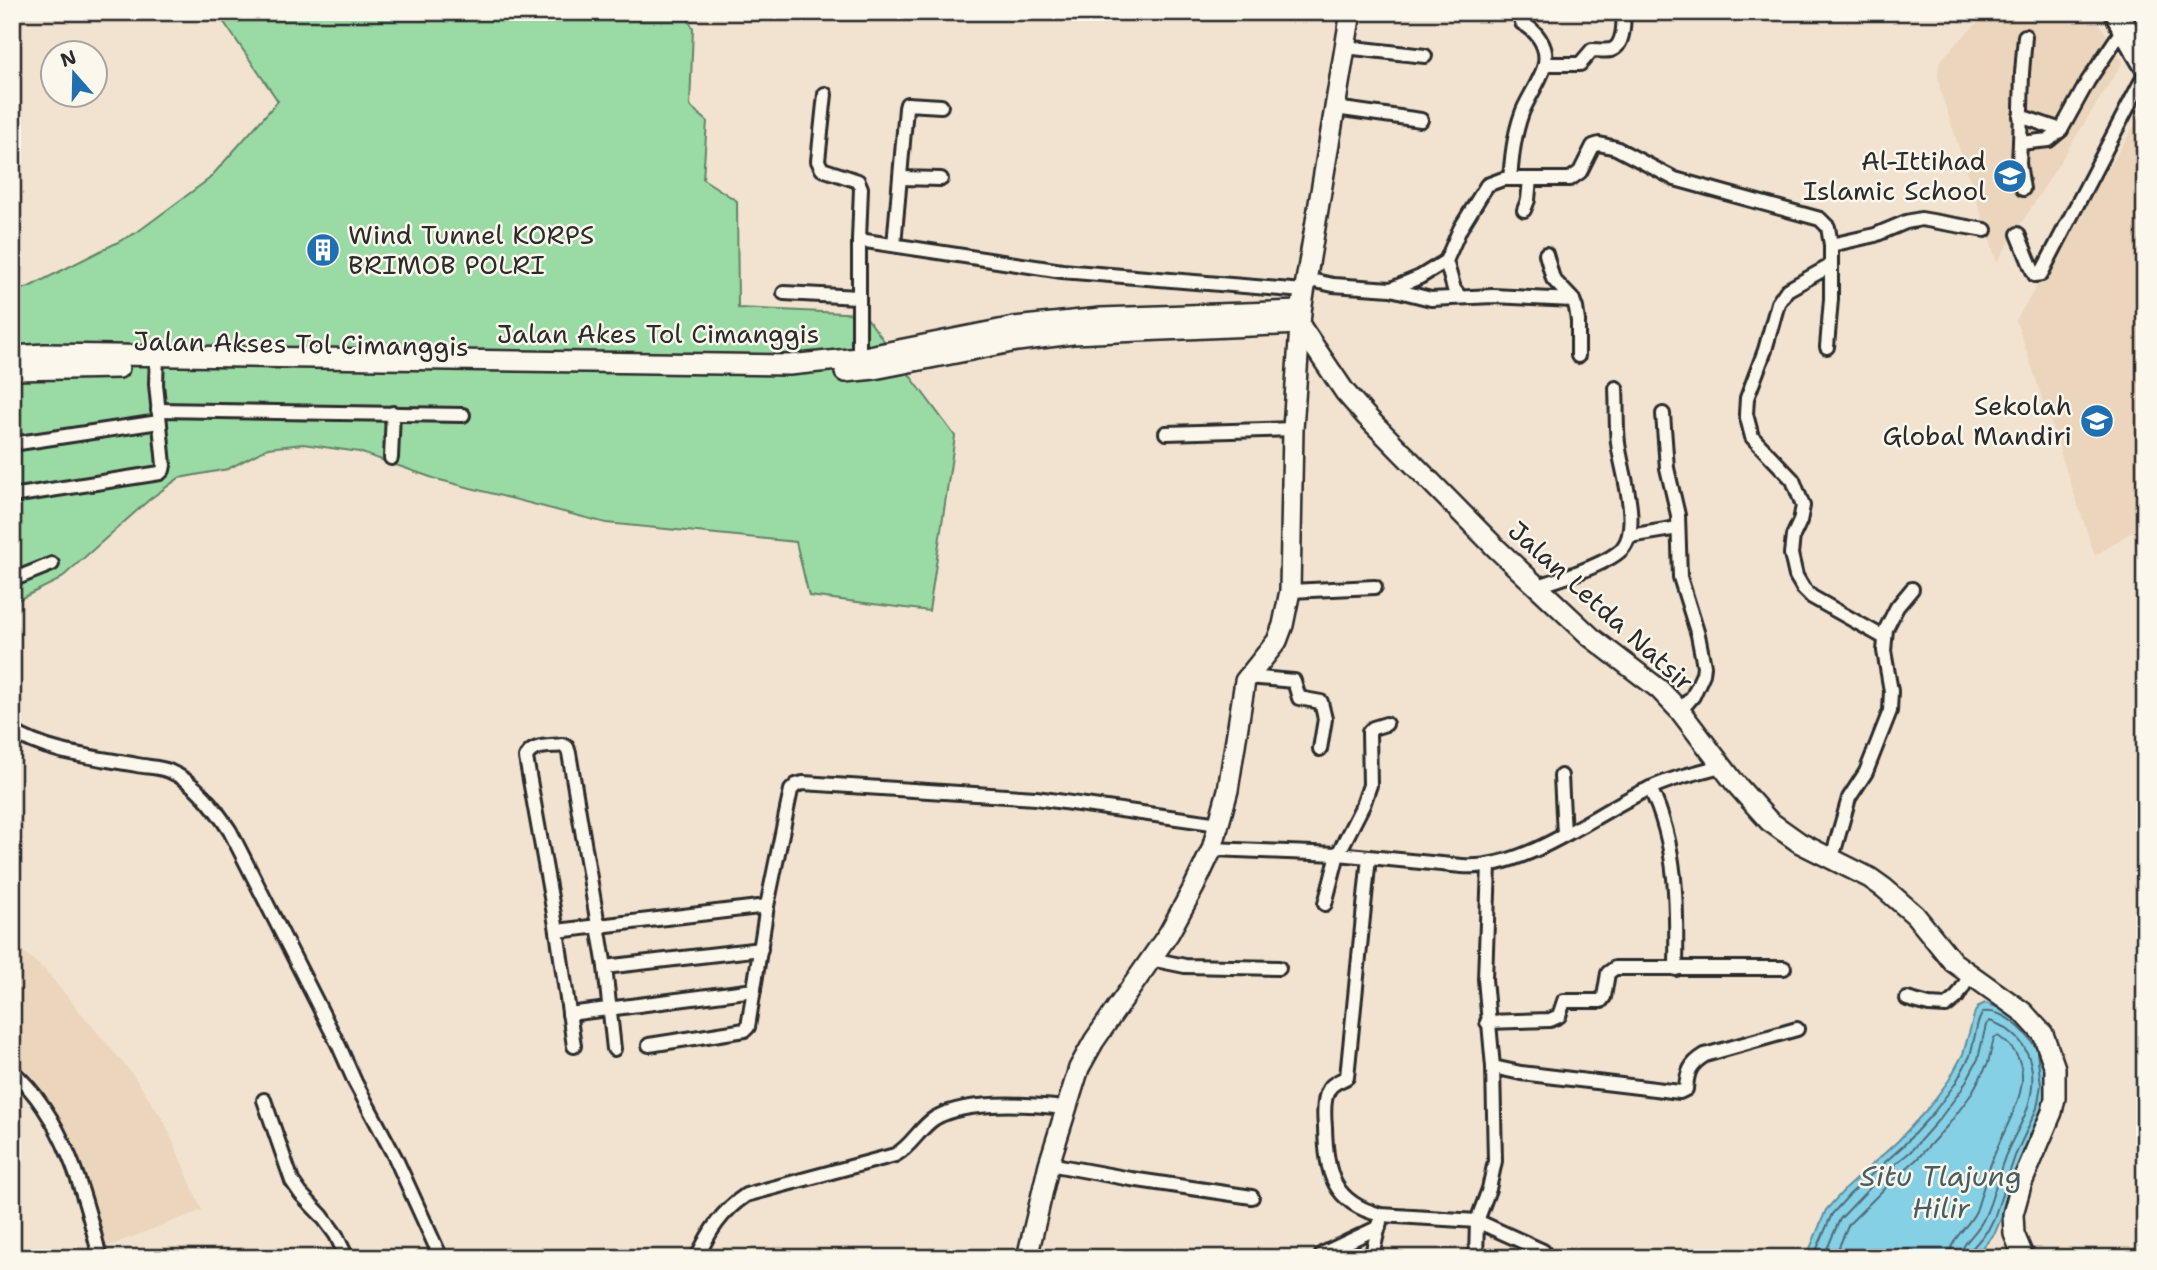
<svg xmlns="http://www.w3.org/2000/svg" width="2157" height="1270" font-family="'Shantell Sans',sans-serif">
  <style>
    .built { fill: #ebd5bc }
    .green { fill: #9adba5; stroke: #628368; stroke-width: 2 }
    .water { fill: #86d0e6; stroke: #628e9b; stroke-width: 2 }
    .lines { fill: none; stroke-linecap: round; stroke-linejoin: round }
    .shore { stroke: #4f6d76; stroke-width: 2 }
    .street-casing { stroke: #2b2b2b; stroke-width: 18 }
    .secondary-casing { stroke: #2b2b2b; stroke-width: 24 }
    .street { stroke: #fbf7ec; stroke-width: 12 }
    .secondary { stroke: #fbf7ec; stroke-width: 19 }
    .labels { text-anchor: middle; stroke-width: 5; stroke-linejoin: round; paint-order: stroke }
    .poi-label { font-size: 26px; fill: #2b2b2b; stroke: #fbf7ec; text-anchor: end }
    .street-label { font-size: 26px; fill: #2b2b2b; stroke: #fbf7ec }
    .water-label { font-size: 28px; font-style: italic; fill: #465d63; stroke: #fbf7ec }
  </style>
  <rect width="100%" height="100%" fill="#f2e3d0"/>
  <filter id="ink" filterUnits="userSpaceOnUse"><feTurbulence type="fractalNoise" baseFrequency=".0143" numOctaves="2"/><feDisplacementMap in="SourceGraphic" scale="14" xChannelSelector="R" yChannelSelector="G"/><feConvolveMatrix kernelMatrix="1 2 1 2 8 2 1 2 1" color-interpolation-filters="sRGB"/></filter>
  <g filter="url(#ink)">
    <!-- built -->
    <g class="built">
      <polygon points="1988,12 2100,24 2123,62 1997,262 1940,90 1938,75 1939,63 1947,53"/>
      <polygon points="2145,108 2145,523 2095,556 2016,320"/>
      <polygon points="12,942 45,970 134,1076 165,1123 202,1210 101,1249 56,1124 12,1068"/>
    </g>
    <!-- green -->
    <polygon class="green" points="217,12 684,12 693,28 690,106 707,121 703,179 737,201 738,308 864,314 955,436 929,611 809,596 796,542 606,523 436,479 359,452 303,444 268,448 228,469 179,478 150,499 59,580 12,603 12,292 29,287 136,233 209,179 278,101"/>
    <!-- water -->
    <polygon class="water" points="1985,1003 2010,1012 2043,1045 2048,1086 2044,1110 2021,1158 2000,1221 1995,1233 1974,1258 1806,1258 1826,1210 1846,1188 1898,1141 1929,1107 1949,1080 1963,1054 1975,1012 1979,1006"/>
    <g class="lines">
      <!-- shore -->
      <g class="shore">
        <path d="M1813,1258L1832,1214L1851,1193L1903,1146L1934,1112L1955,1084L1970,1056L1978,1022L1983,1012C2004,1009 2024,1030 2035,1046"/>
        <path d="M1823,1258L1840,1219L1883,1174L1910,1152L1941,1117L1962,1089L1978,1059L1986,1025L1990,1021C2027,1034 2039,1066 2029,1103C2025,1120 2014,1135 2007,1152C1997,1174 1994,1201 1982,1222C1975,1235 1961,1243 1960,1258"/>
        <path d="M1834,1258L1849,1224L1891,1182L1917,1159L1949,1124L1970,1096L1988,1063L1994,1038L1998,1036C2044,1067 2013,1110 1997,1148C1988,1169 1983,1190 1976,1211C1968,1228 1950,1238 1949,1258"/>
        <polyline points="1969,1258 1970,1251 1988,1230 1994,1218 2015,1156 2037,1108 2041,1085 2037,1052"/>
      </g>
      <!-- street casing -->
      <g class="street-casing">
        <g id="street">
          <polyline points="807,12 807,13"/>
          <polyline points="2111,12 2120,32 2145,74"/>
          <polyline points="2122,12 2145,53"/>
          <polyline points="2025,36 2022,73 2020,143 2049,140 2061,130 2088,81 2127,23"/>
          <polyline points="1345,47 1425,56"/>
          <path d="M1546,64H1580L1592,50C1598,50 1605,51 1611,50C1624,46 1624,23 1623,12"/>
          <polyline points="825,94 818,161 822,169 858,181 861,188 859,240"/>
          <polyline points="1335,108 1421,120"/>
          <polyline points="2020,116 2061,130"/>
          <polyline points="2020,143 2019,163 2023,189"/>
          <polyline points="900,178 941,179"/>
          <path d="M1510,179C1512,156 1514,135 1522,113C1527,99 1543,77 1545,63C1548,46 1536,30 1522,23L1521,12"/>
          <polyline points="1524,210 1528,200 1530,179"/>
          <polyline points="2018,234 2033,271 2035,275 2041,274 2145,74"/>
          <polyline points="894,245 906,108 907,104 941,106"/>
          <polyline points="1831,245 1875,235 1906,222 1921,219 1985,230"/>
          <polyline points="1546,254 1553,279 1573,300 1576,308 1578,321 1578,356"/>
          <polyline points="1830,266 1787,290 1778,303 1765,350 1747,398 1746,414 1752,437 1793,480 1803,506 1800,521 1793,536 1791,554 1796,576 1803,588 1812,597 1885,638"/>
          <polyline points="1306,279 1333,285 1391,289 1431,299 1493,296 1573,300"/>
          <polyline points="1391,289 1420,277 1446,261"/>
          <polyline points="784,293 858,297"/>
          <polyline points="1460,297 1454,289 1446,261 1460,229 1487,185 1503,179 1570,179 1580,172 1593,146 1599,144 1616,148 1675,179 1820,219 1828,227 1831,245 1831,299 1827,347"/>
          <polyline points="859,358 859,240 1062,271 1304,291"/>
          <polyline points="158,410 463,415"/>
          <polyline points="1663,414 1667,468 1678,515 1680,577 1698,635 1704,666 1703,674 1693,696 1680,711"/>
          <polyline points="1166,433 1293,429"/>
          <polyline points="12,444 159,422"/>
          <polyline points="391,458 393,413"/>
          <polyline points="12,496 160,473 163,470 164,465 156,384 157,356"/>
          <polyline points="1629,536 1678,528"/>
          <polyline points="12,580 52,564"/>
          <path d="M1538,586C1560,579 1606,565 1622,549C1642,527 1621,469 1618,443C1616,425 1617,406 1616,388"/>
          <polyline points="1290,591 1375,587"/>
          <polyline points="1247,677 1294,681 1299,698 1321,702 1325,719 1320,749"/>
          <path d="M12,731C49,754 96,757 137,765C147,767 160,767 169,771C196,782 215,808 230,831L339,1046L355,1082L395,1157L441,1258"/>
          <polyline points="1561,776 1564,834"/>
          <path d="M1650,788C1678,845 1677,908 1676,969"/>
          <path d="M1212,849L1338,854L1462,866C1523,871 1591,816 1644,791C1668,779 1695,773 1721,766"/>
          <path d="M1369,857L1347,1077C1341,1081 1333,1082 1329,1089C1323,1098 1324,1116 1325,1127C1326,1172 1332,1203 1381,1215L1477,1221L1543,1251"/>
          <polyline points="1832,858 1849,798 1866,772 1890,711 1891,691 1884,651 1886,629 1897,607 1912,589"/>
          <polyline points="1325,904 1338,854 1363,805 1370,785 1369,732 1373,728 1386,724"/>
          <polyline points="557,931 767,906"/>
          <polyline points="1151,959 1185,966 1279,968"/>
          <polyline points="605,967 761,949"/>
          <polyline points="1907,999 1929,1005 1946,1006 1957,997 1970,975"/>
          <polyline points="569,1014 754,990"/>
          <polyline points="1487,1022 1550,1020 1559,1016 1564,1001 1601,1001 1604,997 1608,973 1615,968 1784,968"/>
          <polyline points="649,1045 745,1030 748,1027 767,906 791,790 796,785 803,783 1036,798 1219,824"/>
          <path d="M574,1046L557,931L526,758C531,744 550,747 563,745L567,747L569,753L605,967L614,1049"/>
          <path d="M1493,1067L1521,1073L1680,1092L1686,1089C1687,1072 1690,1064 1705,1055L1797,1029"/>
          <path d="M12,1071C63,1115 85,1194 100,1258"/>
          <polyline points="264,1100 292,1181 301,1194 322,1216 336,1235 347,1258"/>
          <polyline points="1049,1164 1131,1179 1252,1197"/>
          <polyline points="1322,1254 1379,1227"/>
          <path d="M697,1258C709,1231 722,1211 746,1195L895,1155C912,1146 919,1128 935,1118C966,1100 1029,1104 1065,1108"/>
          <polyline points="1371,1258 1380,1222"/>
          <polyline points="1476,1258 1477,1221 1489,1189 1495,1161 1493,1067 1485,979 1489,865"/>
        </g>
      </g>
      <!-- secondary casing -->
      <g class="secondary-casing">
        <g id="secondary">
          <polyline points="1299,324 1345,392 1366,416 1496,548 1592,638 1659,689 1680,711 1735,783 1769,821 1800,843 1870,878 1884,888 1915,915 1953,962 2023,1012 2043,1034 2055,1068 2055,1098 2052,1112 2021,1185 2013,1214 2014,1234 2024,1258"/>
          <polyline points="12,356 45,354 789,365 859,358 1014,327 1101,318 1301,311"/>
          <polyline points="12,370 119,368"/>
          <polyline points="845,372 874,369 1017,341 1072,334 1299,324"/>
          <polyline points="1027,1258 1049,1164 1079,1068 1094,1041 1169,933 1194,887 1212,849 1228,790 1245,681 1277,641 1283,625 1290,591 1293,429 1301,311 1351,12"/>
        </g>
      </g>
      <!-- street -->
      <use href="#street" class="street"/>
      <!-- secondary -->
      <use href="#secondary" class="secondary"/>
    </g>
  </g>
  <!-- icons -->
  <defs>
    <g id="school-disc" transform="scale(1.75)"><circle r="9.5" fill="#1f6fb2" stroke="#fbf7ec"/><path d="M0-5L7-2L0 1L-7-2ZM-4 1L0 2.5L4 1V4Q0 6-4 4Z" fill="#fff"/></g>
    <g id="building-disc" transform="scale(1.75)"><circle r="9.5" fill="#1f6fb2" stroke="#fbf7ec"/><path d="M-4-6H4V6H1V3H-1V6H-4ZM-2.5-4.3h1.7v1.8h-1.7ZM.8-4.3h1.7v1.8H.8ZM-2.5-1h1.7V.8h-1.7ZM.8-1h1.7V.8H.8Z" fill="#fff"/></g>
  </defs>
  <g fill-rule="evenodd">
    <use href="#school-disc" x="2010" y="176"/>
    <use href="#building-disc" x="323" y="250"/>
    <use href="#school-disc" x="2097" y="421"/>
  </g>
  <g class="labels">
    <!-- poi labels -->
    <g class="poi-label">
      <text x="1986" y="170">Al-Ittihad<tspan x="1986" dy="30">Islamic School</tspan></text>
      <text x="348" y="244" text-anchor="start">Wind Tunnel KORPS<tspan x="348" dy="30">BRIMOB POLRI</tspan></text>
      <text x="2072" y="415">Sekolah<tspan x="2072" dy="30">Global Mandiri</tspan></text>
    </g>
    <!-- street labels -->
    <g class="street-label">
      <text x="658" y="343">Jalan Akes Tol Cimanggis</text>
      <text transform="translate(301 344) rotate(1)" y="9">Jalan Akses Tol Cimanggis</text>
      <text transform="translate(1601 606) rotate(42)" y="9">Jalan Letda Natsir</text>
    </g>
    <!-- water labels -->
    <g class="water-label">
      <text x="1941" y="1186">Situ Tlajung<tspan x="1941" dy="32">Hilir</tspan></text>
    </g>
  </g>
  <!-- margin -->
  <rect width="2157" height="1270" fill="none" stroke="#fbf7ec" stroke-width="42"/>
  <rect x="21" y="21" width="2115" height="1228" fill="none" stroke="#2b2b2b" stroke-width="2.5" filter="url(#ink)"/>
  <!-- north arrow -->
  <g transform="translate(74 74) rotate(340)"><circle r="33" fill="#fbf7ec" stroke="#a8a59f" stroke-width="2"/>
  <path d="M0-5L12 26L0 18L-12 26Z" fill="#1f6fb2"/>
  <text y="-10" font-size="19" font-weight="bold" text-anchor="middle" fill="#2b2b2b">N</text>
  </g>
</svg>
